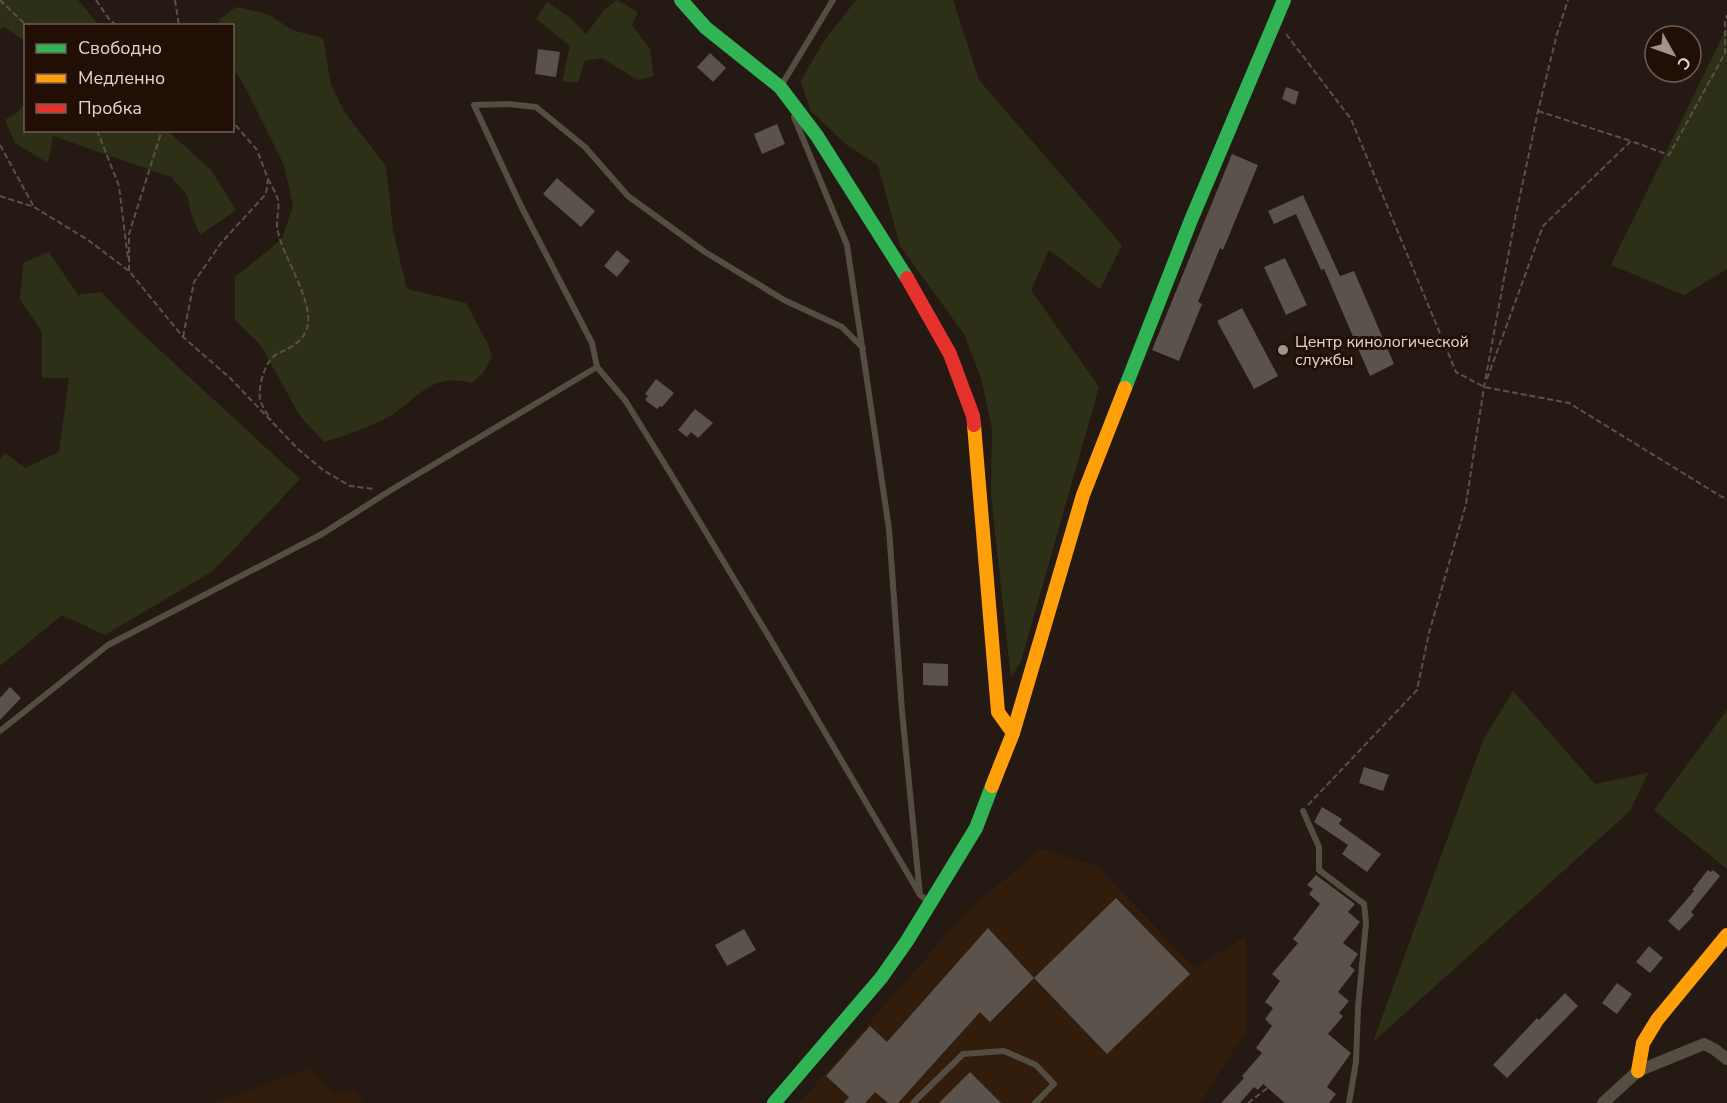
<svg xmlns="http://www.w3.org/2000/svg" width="1727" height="1103" font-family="'Nunito Sans',sans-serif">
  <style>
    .built { fill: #321c0c }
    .green { fill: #2d3016 }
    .building { fill: #5a524b }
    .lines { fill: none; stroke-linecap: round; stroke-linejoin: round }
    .path { stroke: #595249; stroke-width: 2; stroke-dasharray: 6 3; stroke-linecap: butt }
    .lane { stroke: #544d41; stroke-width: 6 }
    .street { stroke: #544d41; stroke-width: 12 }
    .fast { stroke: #30b455; stroke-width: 14 }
    .slow { stroke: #ff9f0a; stroke-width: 14 }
    .jam { stroke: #e5322d; stroke-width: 14 }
    .poi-dot { fill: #a0938b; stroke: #210f05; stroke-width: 2 }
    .labels { text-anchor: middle; stroke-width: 6; stroke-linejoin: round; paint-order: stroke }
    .poi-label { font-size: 16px; fill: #e2d4cc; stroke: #210f05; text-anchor: start }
  </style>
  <rect width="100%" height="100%" fill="#241a13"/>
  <!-- built -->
  <g class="built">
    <polygon points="1041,849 1097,866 1195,968 1246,936 1247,1030 1200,1103 799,1103 966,912"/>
    <polygon points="310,1068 335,1095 354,1089 363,1103 214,1103"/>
  </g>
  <!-- green -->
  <g class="green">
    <polygon points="0,0 78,0 99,25 26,26 25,41 4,27 0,30"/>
    <polygon points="617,0 638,12 632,25 650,49 654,76 638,80 602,58 584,61 578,83 562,81 570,46 536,19 547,2 568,16 586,34 606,8"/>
    <polygon points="856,0 953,0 979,80 1122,245 1100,289 1049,250 1031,290 1099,387 1021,661 1011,678 991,495 992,429 981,378 964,334 900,246 878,165 848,146 810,110 801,81 824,41"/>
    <path d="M236,7L268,14L292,30L323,38L331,85L345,113L386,166L393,231L407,289L466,303L488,344L492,357L483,373L471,383C433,373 421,395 393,414C374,426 345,436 324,442L300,416L260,344L235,320V277L282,239L293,206L284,165L245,87L233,67L232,26L220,25L219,20Z"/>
    <polygon points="1727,27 1727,269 1684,295 1611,265"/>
    <polygon points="25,103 26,130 168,131 212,171 236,210 200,235 191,213 187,195 171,177 53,136 48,163 15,143 5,120 17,113"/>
    <polygon points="49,252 78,295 101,292 138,330 300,479 213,571 105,635 62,615 0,666 0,460 5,453 25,468 59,452 69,378 42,378 42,332 20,299 23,263"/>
    <polygon points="1513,691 1595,784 1648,773 1630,811 1373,1042 1484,738"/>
    <polygon points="1727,710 1727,869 1654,810"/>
  </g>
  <!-- building -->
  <g class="building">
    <polygon points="538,49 560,52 556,77 535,74"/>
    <polygon points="710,53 726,68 713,82 697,67"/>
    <polygon points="1286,87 1299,92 1295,105 1282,99"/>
    <polygon points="777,124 785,144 762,154 754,134"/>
    <polygon points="1232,154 1258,165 1223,250 1220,248 1198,302 1202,304 1179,361 1152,350"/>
    <polygon points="557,178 595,211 581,227 543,194"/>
    <polygon points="1303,195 1340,276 1354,271 1394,364 1370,376 1324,269 1321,270 1296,214 1274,224 1268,211"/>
    <polygon points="617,250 630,261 617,277 604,266"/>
    <polygon points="1285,258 1307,305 1286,315 1264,267"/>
    <polygon points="1242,308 1278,376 1254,389 1217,321"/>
    <polygon points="656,379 674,393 662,407 660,406 657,409 645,400 648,396 645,394"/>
    <polygon points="695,409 713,423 698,438 691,432 687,437 678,430"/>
    <polygon points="923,663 948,664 948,686 923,685"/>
    <polygon points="10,687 21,698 0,720 0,698"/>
    <polygon points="1364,767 1389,775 1383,791 1359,783"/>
    <polygon points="1322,807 1342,819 1339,824 1381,854 1367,872 1342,854 1348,845 1314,822"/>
    <polygon points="1708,870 1711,872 1713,870 1720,876 1691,912 1694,915 1679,931 1668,921 1694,891 1692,890"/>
    <polygon points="1316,875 1355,904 1348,912 1360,922 1343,943 1358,954 1350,966 1355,970 1338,992 1349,1001 1339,1013 1343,1016 1328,1034 1351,1053 1327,1087 1336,1094 1329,1103 1285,1103 1263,1084 1258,1090 1254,1087 1240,1103 1221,1103 1244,1078 1242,1076 1262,1053 1256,1048 1272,1026 1265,1019 1273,1008 1265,1002 1280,981 1272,974 1298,943 1293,939 1320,904 1309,894 1313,889 1307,885"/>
    <polygon points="1116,898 1190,974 1107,1054 1034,978"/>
    <polygon points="988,928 1034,978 990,1022 980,1012 898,1103 888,1103 875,1092 865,1103 844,1103 849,1097 826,1076 870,1026 887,1042"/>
    <polygon points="744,929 756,950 727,966 715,945"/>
    <polygon points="1649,946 1663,958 1650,973 1636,962"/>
    <polygon points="1617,983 1632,994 1617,1014 1602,1003"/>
    <polygon points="1565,993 1578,1006 1507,1078 1493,1065 1537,1018 1539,1020"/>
    <polygon points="970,1072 1001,1103 939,1103"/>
  </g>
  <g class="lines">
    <!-- path -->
    <g class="path">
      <polyline points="0,0 27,26"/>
      <polyline points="96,0 109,19 117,26"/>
      <polyline points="175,0 179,26"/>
      <polyline points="1286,34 1351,119 1456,372 1484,387 1569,403 1722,497 1727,498"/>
      <polyline points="1538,111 1631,141"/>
      <polyline points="97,130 119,186 128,259"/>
      <polyline points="0,145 34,207"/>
      <path d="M268,179C271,185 276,193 278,200C280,209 275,221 278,232C283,257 315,303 307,328C302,343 291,347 277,354C265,360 258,386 260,400C262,406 267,414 271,420"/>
      <polyline points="0,196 34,207 88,240 129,271 183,337 230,378 298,449 323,470 350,486 374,489"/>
      <polyline points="129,271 129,234 162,130"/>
      <polyline points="183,337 194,282 221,243 266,194 268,179 257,150 232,121"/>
      <polyline points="1487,379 1543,226 1631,141 1669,155 1725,53 1725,22 1727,15"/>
      <polyline points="1308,805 1417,690 1429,633 1466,504 1484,387 1515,219 1538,111 1557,34 1568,0"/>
      <polyline points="1248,1103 1278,1080 1290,1082 1315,1103"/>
    </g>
    <!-- lane -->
    <g class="lane">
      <polyline points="781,86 833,0"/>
      <polyline points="794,117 847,245 889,529 902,711 920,895 928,901"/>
      <polyline points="597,367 625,400 669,471 775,647 919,893"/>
      <polyline points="0,731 108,645 322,534 391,490 597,367 592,343 521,206 474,105 508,104 536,107 585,147 628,196 705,252 784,300 842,327 863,348"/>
      <polyline points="1303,811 1319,847 1319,870 1364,904 1366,923 1358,1008 1356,1062 1349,1103"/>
      <polyline points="913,1103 963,1054 1004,1051 1036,1065 1054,1084 1035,1103"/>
    </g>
    <!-- street -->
    <polyline class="street" points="1603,1103 1638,1071 1704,1044 1714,1049 1727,1059"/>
    <!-- fast -->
    <g class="fast">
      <polyline points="681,0 706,28 780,87 817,136 907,278"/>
      <polyline points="1125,388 1191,220 1284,0"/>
      <polyline points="774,1103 881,978 907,941 976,828 992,786"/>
    </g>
    <!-- slow -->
    <g class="slow">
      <polyline points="974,425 998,712 1013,733"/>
      <polyline points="992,786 1013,733 1083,495 1125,388"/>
      <polyline points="1638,1071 1643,1043 1657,1020 1727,935"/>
    </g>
    <!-- jam -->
    <polyline class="jam" points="907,278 950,354 973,416 974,425"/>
  </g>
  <!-- markers -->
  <circle class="poi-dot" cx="1283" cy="350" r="6"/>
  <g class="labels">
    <!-- poi labels -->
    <g class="poi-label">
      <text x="1295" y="347">Центр кинологической<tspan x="1295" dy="18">службы</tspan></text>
    </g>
  </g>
  <!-- legend -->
  <rect x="24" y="24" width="210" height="108" fill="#210f05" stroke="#6e5e55" stroke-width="1.5"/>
  <rect x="36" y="44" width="30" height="9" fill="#30b455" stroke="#6e5e55" stroke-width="1.5"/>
  <text x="78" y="54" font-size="18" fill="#e2d4cc">Свободно</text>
  <rect x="36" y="74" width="30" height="9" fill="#ff9f0a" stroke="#6e5e55" stroke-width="1.5"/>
  <text x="78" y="84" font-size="18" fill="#e2d4cc">Медленно</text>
  <rect x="36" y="104" width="30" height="9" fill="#e5322d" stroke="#6e5e55" stroke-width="1.5"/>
  <text x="78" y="114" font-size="18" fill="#e2d4cc">Пробка</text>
  <!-- north arrow -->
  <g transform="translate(1673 54) rotate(130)"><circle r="28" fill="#210f05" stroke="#6e5e55" stroke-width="1.5"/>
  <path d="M0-4.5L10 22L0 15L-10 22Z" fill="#a0938b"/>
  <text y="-9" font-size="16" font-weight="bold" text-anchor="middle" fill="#e2d4cc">С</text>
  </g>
</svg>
